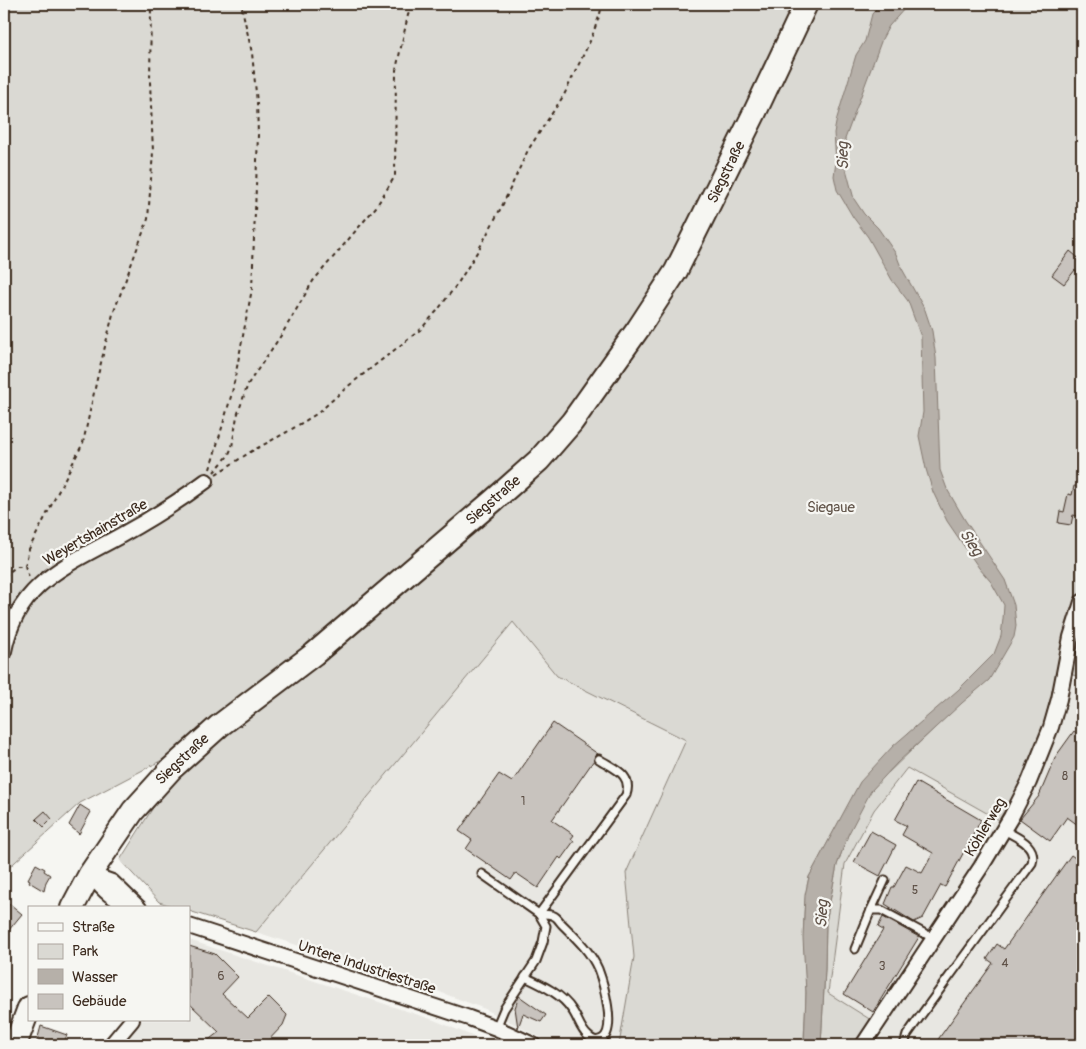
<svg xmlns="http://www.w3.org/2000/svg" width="1086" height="1049" font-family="Pangolin,sans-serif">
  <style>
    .built { fill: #e8e7e2 }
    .green { fill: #dad9d3; stroke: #8a8278; fill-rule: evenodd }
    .water { fill: #b6b0a9; stroke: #857a71 }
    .building { fill: #c8c3be; stroke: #3b2a1e }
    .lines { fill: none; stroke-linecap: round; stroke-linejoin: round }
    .service-casing { stroke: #3b2a1e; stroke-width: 11 }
    .minor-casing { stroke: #3b2a1e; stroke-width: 18 }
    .primary-casing { stroke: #3b2a1e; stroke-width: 26 }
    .path { stroke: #3b2a1e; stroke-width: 2; stroke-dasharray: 4 4; stroke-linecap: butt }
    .service { stroke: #f6f6f2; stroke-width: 7 }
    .minor { stroke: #f6f6f2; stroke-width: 14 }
    .primary { stroke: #f6f6f2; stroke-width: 22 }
    .labels { text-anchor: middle; stroke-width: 4.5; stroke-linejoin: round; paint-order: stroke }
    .number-label { font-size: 12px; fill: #5e5046 }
    .street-label { font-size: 15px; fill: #3b2a1e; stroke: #f6f6f2 }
    .park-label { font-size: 15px; fill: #63564b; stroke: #f6f6f2 }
    .water-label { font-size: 16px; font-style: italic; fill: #605248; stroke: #f6f6f2 }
  </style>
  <rect width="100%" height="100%" fill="#f6f6f2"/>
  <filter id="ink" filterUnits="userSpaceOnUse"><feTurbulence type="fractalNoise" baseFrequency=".02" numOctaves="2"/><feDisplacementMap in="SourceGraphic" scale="10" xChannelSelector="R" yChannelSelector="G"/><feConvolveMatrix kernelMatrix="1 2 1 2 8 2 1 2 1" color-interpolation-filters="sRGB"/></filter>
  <g filter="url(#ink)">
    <!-- built -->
    <g class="built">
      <polygon points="513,622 557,676 686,740 626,873 634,957 619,1045 555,1045 485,1009 421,985 256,932"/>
      <polygon points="1082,660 1082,1045 876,1045 885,1029 828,993 845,864 874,810 907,768 1012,827 1026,802"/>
      <polygon points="189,940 434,1020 494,1045 121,1045 139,1020 189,1020"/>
    </g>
    <!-- green -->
    <g class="green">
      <polygon points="4,4 7,4 4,78"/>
      <path d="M9,4H1082V660L1077,676L1057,671C1049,706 1040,743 1024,776C1017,791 1007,805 999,820L907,768L874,810L845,864L828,993L871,1020L855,1045H821L825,969L826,922L837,865L848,835L860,783L809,877C800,914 805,953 806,991C806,1009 804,1027 804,1045H619L634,957L626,873L686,740L557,676L513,622L256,932L189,911V908H178L159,902L120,860L166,787L164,759L80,803L4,872V103ZM943,720L888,773L898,757Z"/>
    </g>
    <!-- water -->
    <polygon class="water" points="880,4 907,4 905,8 889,26 882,39 845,139 846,169 854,199 864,214 878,228 896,254 901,267 925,310 932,331 936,358 940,470 947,489 965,520 1005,580 1014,605 1016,626 1014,637 989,680 962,703 897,763 871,791 848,835 837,865 826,922 825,969 821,1045 804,1045 806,993 803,938 805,895 809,877 860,782 893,746 958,690 994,654 1001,636 1003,619 1004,605 991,582 979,568 947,521 933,492 926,469 919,436 923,412 921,337 908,301 892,280 868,237 853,217 837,190 834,176 836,162 834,133 837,118 856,55 865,41 872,14"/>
    <!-- building -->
    <g class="building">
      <polygon points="1070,251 1082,261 1082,276 1075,270 1064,284 1052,275"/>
      <polygon points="1074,486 1082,487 1082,517 1073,515 1071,525 1058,523 1060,511 1064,512 1068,494 1072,495"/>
      <polygon points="553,723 598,754 595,756 594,760 552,820 574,835 571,839 574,841 561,859 559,857 538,888 516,873 511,880 466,849 472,840 459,831 499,774 512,782"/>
      <polygon points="1074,731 1082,737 1082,828 1067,817 1050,841 1020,819 1039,796 1056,756"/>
      <polygon points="916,782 981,820 945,887 941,885 923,918 914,922 885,904 892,887 894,887 906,865 922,873 933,853 902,835 907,826 895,820"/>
      <polygon points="80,805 91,812 79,834 69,825"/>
      <polygon points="45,811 52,819 44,827 36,819"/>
      <polygon points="871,831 896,845 880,876 854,862"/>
      <polygon points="1071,855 1082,863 1082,1045 934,1045 993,963 987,959 997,944 1004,949"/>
      <polygon points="36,864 45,869 44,871 50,875 46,882 44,891 29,882 30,880 28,879"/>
      <polygon points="10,904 22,914 4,936 4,912"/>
      <polygon points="883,917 919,937 873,1012 844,994 883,930 878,927"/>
      <polygon points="189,946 215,954 238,977 222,994 248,1018 269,997 287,1015 283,1025 264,1045 202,1045 219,1032 189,1003"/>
      <polygon points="519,996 546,1015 541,1022 523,1014 518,1028 515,1008"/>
      <polygon points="41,1026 67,1035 63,1045 36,1045"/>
    </g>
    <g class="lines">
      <!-- service casing -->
      <g class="service-casing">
        <g id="service">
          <polyline points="482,874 539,914 546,926 543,942 536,961 504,1009 496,1028"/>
          <polyline points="871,910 885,880"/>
          <polyline points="855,949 871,910 881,910 933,938"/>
          <path d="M525,977C542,985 562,994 572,1010C578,1018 580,1029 588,1036C592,1040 596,1042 602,1039C617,1030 603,982 598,969C590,951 576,938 562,924C560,922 557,917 554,916C551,914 543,914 539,914L626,795C633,774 614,769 599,759"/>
          <path d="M904,1045L907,1035L914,1025L1032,863C1037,844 1017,838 1004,830"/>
        </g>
      </g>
      <!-- minor casing -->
      <g class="minor-casing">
        <g id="minor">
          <path d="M4,651C17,584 65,566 118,537C149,520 178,502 206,481"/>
          <polyline points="90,874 112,882 139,908"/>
          <path d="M91,875C106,894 111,897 132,906"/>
          <polyline points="189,926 469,1018 496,1028 533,1045"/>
          <polyline points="111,1045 132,1020"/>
          <polyline points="863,1045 981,867 1011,817 1029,782 1051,727 1059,699 1071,637 1082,602"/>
        </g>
      </g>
      <!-- primary casing -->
      <g class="primary-casing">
        <g id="primary">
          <polyline points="72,908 90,874 133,811 171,769 219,726 314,654 494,500 539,460 572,422 638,329 676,271 755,112 806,4"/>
          <polyline points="15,1045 29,1008"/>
        </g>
      </g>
      <!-- path -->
      <g class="path">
        <polyline points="210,469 232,393 252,289 258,135 257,103 252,53 241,4"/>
        <polyline points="214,472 228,456 232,447 237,416 248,384 282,334 313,281 376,207 395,176 396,70 408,15 413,4"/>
        <polyline points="216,474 252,451 287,432 318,413 347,387 420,330 437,311 458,283 479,249 503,204 528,150 564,95 591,39 600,14 602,4"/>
        <polyline points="25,566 29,549 83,443 97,379 113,314 148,219 153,152 150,82 151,4"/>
        <polyline points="4,576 17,566 25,566 29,578"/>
      </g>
      <!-- service -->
      <use href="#service" class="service"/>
      <!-- minor -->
      <use href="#minor" class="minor"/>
      <!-- primary -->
      <use href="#primary" class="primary"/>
    </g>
  </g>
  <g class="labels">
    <!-- number labels -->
    <g class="number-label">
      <text x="1065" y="780">8</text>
      <text x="523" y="805">1</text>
      <text x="915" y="894">5</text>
      <text x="1005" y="967">4</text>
      <text x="882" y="970">3</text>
      <text x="221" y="980">6</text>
    </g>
    <!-- street labels -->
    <g class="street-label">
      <text transform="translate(726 172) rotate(-64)" y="5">Siegstraße</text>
      <text transform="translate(493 500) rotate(-41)" y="5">Siegstraße</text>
      <text transform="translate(95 532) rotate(-30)" y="5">Weyertshainstraße</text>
      <text transform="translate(182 759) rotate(-43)" y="5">Siegstraße</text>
      <text transform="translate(985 827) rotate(-59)" y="5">Köhlerweg</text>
      <text transform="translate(367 967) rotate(18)" y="5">Untere Industriestraße</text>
    </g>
    <!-- park labels -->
    <g class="park-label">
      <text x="831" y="512">Siegaue</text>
    </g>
    <!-- water labels -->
    <g class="water-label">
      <text transform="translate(842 156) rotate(-91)" y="6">Sieg</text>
      <text transform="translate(972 542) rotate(57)" y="6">Sieg</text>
      <text transform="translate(821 914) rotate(-87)" y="6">Sieg</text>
    </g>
  </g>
  <!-- margin -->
  <rect width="1086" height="1049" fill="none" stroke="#f6f6f2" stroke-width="20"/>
  <rect x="10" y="10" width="1066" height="1029" fill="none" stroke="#3b2a1e" stroke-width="2" filter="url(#ink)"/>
  <!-- legend -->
  <rect x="28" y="906" width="162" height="115" fill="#f6f6f2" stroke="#aba49d"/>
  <rect x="38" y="923" width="25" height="8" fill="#f6f6f2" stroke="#aba49d"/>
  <text x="72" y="932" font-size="15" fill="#3b2a1e">Straße</text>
  <rect x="38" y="944" width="25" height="15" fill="#dad9d3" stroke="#aba49d"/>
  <text x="72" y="956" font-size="15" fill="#3b2a1e">Park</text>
  <rect x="38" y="969" width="25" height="15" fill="#b6b0a9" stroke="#aba49d"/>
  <text x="72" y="982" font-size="15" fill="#3b2a1e">Wasser</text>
  <rect x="38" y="994" width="25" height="15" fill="#c8c3be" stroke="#aba49d"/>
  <text x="72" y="1006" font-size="15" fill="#3b2a1e">Gebäude</text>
</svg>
